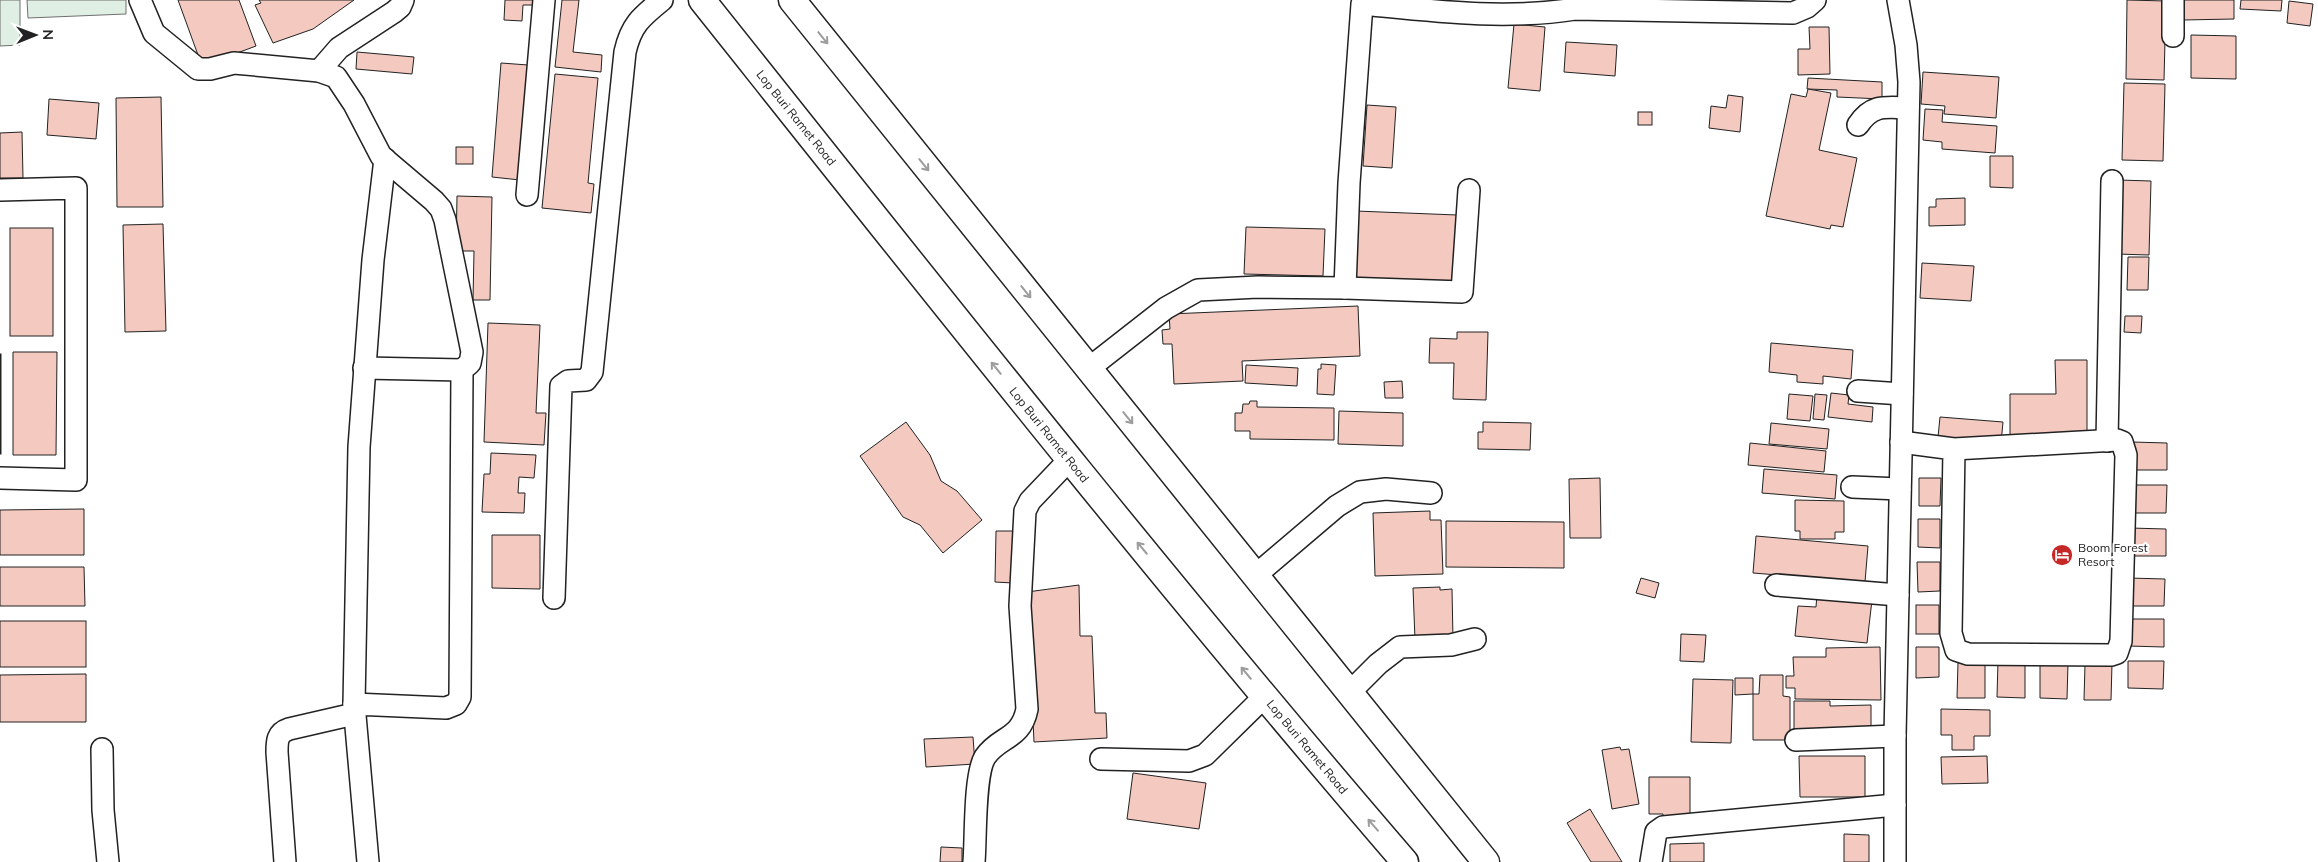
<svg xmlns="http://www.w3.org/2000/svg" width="2318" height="862" font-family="Mulish,sans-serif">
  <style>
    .green { fill: #e0efe3; stroke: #6f6f6f }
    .building { fill: #f3c9c0; stroke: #222 }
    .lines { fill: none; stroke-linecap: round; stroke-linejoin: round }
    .minor-casing { stroke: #222; stroke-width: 24 }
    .major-casing { stroke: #222; stroke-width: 29 }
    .minor { stroke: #fff; stroke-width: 21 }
    .major { stroke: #fff; stroke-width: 26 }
    .oneway { stroke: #9c9c9c }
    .labels { text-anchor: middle; stroke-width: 4; stroke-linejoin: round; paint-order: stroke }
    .street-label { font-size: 12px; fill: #222; stroke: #fff }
    .poi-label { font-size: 12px; fill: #222; stroke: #fff; text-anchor: start }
  </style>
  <rect width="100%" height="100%" fill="#fff"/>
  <!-- green -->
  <g class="green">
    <polygon points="0,0 20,0 20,45 0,46"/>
    <polygon points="27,0 126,0 126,14 28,18"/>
  </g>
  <!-- building -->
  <g class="building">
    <polygon points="178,0 239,0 256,46 202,66"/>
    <polygon points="259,0 354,0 313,29 273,43 255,5 261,3"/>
    <polygon points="505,0 534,0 534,5 523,5 522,21 504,20"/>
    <polygon points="562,0 579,0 573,52 602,55 601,72 555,67"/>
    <polygon points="2127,0 2166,1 2164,80 2126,79"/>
    <polygon points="2183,0 2234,0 2234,19 2183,20"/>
    <polygon points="2241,0 2282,0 2281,11 2240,9"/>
    <polygon points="2289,1 2313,4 2310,26 2287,23"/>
    <polygon points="1514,24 1545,27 1540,91 1508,88"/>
    <polygon points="1809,27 1829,27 1830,74 1798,75 1798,49 1810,49"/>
    <polygon points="2191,35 2236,36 2236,79 2191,78"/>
    <polygon points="1566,42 1617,45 1615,76 1564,72"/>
    <polygon points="357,52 414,57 412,74 356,69"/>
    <polygon points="501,63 528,65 520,180 492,177"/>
    <polygon points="1923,72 1999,77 1996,118 1944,114 1945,106 1921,104"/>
    <polygon points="555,74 598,78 588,183 594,184 591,213 542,208"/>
    <polygon points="1808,78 1882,82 1882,99 1837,97 1837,90 1807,89"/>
    <polygon points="2124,83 2165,84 2163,161 2122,160"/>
    <polygon points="1808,89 1831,93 1819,150 1857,158 1843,227 1831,225 1830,229 1766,216 1791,94 1806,97"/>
    <polygon points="1728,95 1743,97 1740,132 1709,128 1711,106 1726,108"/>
    <polygon points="161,97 163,207 117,207 116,98"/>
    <polygon points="49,99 99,103 96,139 47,135"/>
    <polygon points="1367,105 1396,107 1392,168 1363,166"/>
    <polygon points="1925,109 1943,110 1942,122 1997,126 1995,153 1942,149 1942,142 1923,140"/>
    <rect x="1638" y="112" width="14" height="13"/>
    <polygon points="22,132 23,178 0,178 0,133"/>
    <rect x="456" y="147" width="17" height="17"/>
    <polygon points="1990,156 2013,156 2013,188 1990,187"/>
    <polygon points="2119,180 2151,181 2149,255 2116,254"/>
    <polygon points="457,196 492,197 490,300 473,300 474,251 456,251"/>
    <polygon points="1965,198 1965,225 1929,226 1929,207 1936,207 1936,199"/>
    <polygon points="1356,211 1457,215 1454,283 1353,279"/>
    <polygon points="163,224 166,331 125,332 123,225"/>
    <polygon points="1246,227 1325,229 1323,276 1244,274"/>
    <rect x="10" y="228" width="43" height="108"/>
    <polygon points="2128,257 2149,257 2148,290 2127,290"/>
    <polygon points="1922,263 1974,266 1971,301 1920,298"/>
    <polygon points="1358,306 1360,356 1242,361 1243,381 1174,384 1172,344 1163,344 1162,330 1170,329 1169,314"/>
    <polygon points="2125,316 2142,316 2141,333 2124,332"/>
    <polygon points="488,323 540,325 536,413 546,413 544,445 484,442"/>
    <polygon points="1457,332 1488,332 1486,400 1453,399 1454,363 1429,363 1430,338 1457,339"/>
    <polygon points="1771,343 1853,350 1851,379 1823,376 1823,384 1797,382 1797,375 1769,372"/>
    <polygon points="13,352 57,352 56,455 13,455"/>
    <rect x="0" y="354" width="1" height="100"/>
    <polygon points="2055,360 2087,360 2087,435 2010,436 2010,394 2056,394"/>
    <polygon points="1321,364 1336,365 1334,395 1317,394 1318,369 1321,369"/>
    <polygon points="1246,365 1298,368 1297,386 1245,383"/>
    <polygon points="1402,381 1403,398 1385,398 1384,382"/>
    <polygon points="1831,393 1849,395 1848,404 1873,407 1872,422 1828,417"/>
    <polygon points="1789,394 1813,396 1810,421 1787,419"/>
    <polygon points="1815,394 1827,395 1824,420 1813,419"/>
    <polygon points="1250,401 1257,401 1257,407 1334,408 1334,440 1250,439 1250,431 1235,431 1235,413 1242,413 1243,404 1249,404"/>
    <polygon points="1339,411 1403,413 1403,446 1338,444"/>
    <polygon points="1940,417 2003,422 2001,443 1938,437"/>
    <polygon points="906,422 930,455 941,481 957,491 982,520 943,553 920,525 903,517 860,456"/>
    <polygon points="1483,422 1531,423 1530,450 1478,449 1478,432 1483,432"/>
    <polygon points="1771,423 1829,429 1827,449 1769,444"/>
    <polygon points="2132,442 2167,443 2167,470 2132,470"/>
    <polygon points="1750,443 1826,451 1824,472 1748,465"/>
    <polygon points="491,453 536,455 534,478 519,477 518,493 525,493 524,513 482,512 484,474 490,474"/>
    <polygon points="1764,469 1837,475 1835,499 1762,493"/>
    <polygon points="1600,478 1601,538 1570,538 1569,479"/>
    <polygon points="1919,478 1941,478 1940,506 1919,506"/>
    <polygon points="2131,485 2167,485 2166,513 2131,513"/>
    <polygon points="1795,500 1844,501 1844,532 1835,532 1835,539 1800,539 1800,531 1795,531"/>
    <polygon points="84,509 84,555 0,555 0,510"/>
    <polygon points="1430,511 1430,520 1441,520 1443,574 1375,576 1373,513"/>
    <polygon points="1918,519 1940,519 1940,548 1918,547"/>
    <polygon points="1446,521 1564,522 1564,568 1446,567"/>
    <polygon points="2130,528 2166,529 2166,556 2130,556"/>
    <polygon points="996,531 1013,531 1013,583 995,582"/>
    <polygon points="492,535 540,535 540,589 492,588"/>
    <polygon points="1756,536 1868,546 1865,582 1753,573"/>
    <polygon points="1917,562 1940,562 1940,591 1918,592"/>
    <polygon points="0,567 84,567 85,606 0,606"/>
    <polygon points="1641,578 1659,583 1655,598 1636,593"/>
    <polygon points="2129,578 2165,579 2164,606 2128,606"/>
    <polygon points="1079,585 1080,636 1092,636 1095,713 1106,713 1107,738 1034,742 1027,592"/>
    <polygon points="1440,587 1440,590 1452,589 1453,639 1415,640 1413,588"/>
    <polygon points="1817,594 1872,600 1867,643 1795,636 1798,606 1816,607"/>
    <rect x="1916" y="605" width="23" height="29"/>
    <polygon points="2128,619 2164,619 2164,647 2128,646"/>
    <rect x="0" y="621" width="86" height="46"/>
    <polygon points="1681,634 1706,635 1704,662 1680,661"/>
    <polygon points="1880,647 1881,700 1795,699 1795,688 1786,688 1786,676 1794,676 1793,657 1826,657 1826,648"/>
    <polygon points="1916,647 1939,647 1939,677 1916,678"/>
    <polygon points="1998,661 2025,662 2025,698 1997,697"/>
    <polygon points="2128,661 2164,661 2163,689 2128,688"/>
    <polygon points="1958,662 1985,662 1985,698 1957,698"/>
    <polygon points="2040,662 2068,663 2067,699 2040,698"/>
    <polygon points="2085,664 2112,664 2111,700 2084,700"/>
    <polygon points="86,674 86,722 0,722 0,675"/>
    <polygon points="1760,675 1783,675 1783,696 1790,697 1790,740 1753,740 1753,694 1759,694"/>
    <polygon points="1735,678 1753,678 1753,694 1735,695"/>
    <polygon points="1693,679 1733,680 1731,743 1691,742"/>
    <polygon points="1794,701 1830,701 1830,706 1871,705 1871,728 1794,736"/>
    <polygon points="1941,709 1990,710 1990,736 1974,736 1974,750 1952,750 1952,735 1941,735"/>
    <polygon points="973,737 975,764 926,767 924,739"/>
    <polygon points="1620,747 1621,750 1629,749 1639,804 1612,809 1602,750"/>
    <polygon points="1799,756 1865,756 1865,797 1800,797"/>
    <polygon points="1987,756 1988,783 1942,784 1941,757"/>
    <polygon points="1133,773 1206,783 1199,829 1127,819"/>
    <polygon points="1649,777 1690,777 1690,821 1663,820 1663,814 1649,814"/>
    <polygon points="1590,809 1622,862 1591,862 1567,823"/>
    <polygon points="1844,834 1869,835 1869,862 1844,862"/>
    <polygon points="1704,843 1704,862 1670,862 1670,844"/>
    <polygon points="941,847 962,848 962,862 940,862"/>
  </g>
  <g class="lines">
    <!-- minor casing -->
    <g class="minor-casing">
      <g id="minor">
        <polyline points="140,0 154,33 198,69 210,69 234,63 319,71 336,77 354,104 381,156 434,201 441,209 445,220 472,352 470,363 462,370 460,697 456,704 446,708 354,704 368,862"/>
        <polyline points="2173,36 2173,0"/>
        <polyline points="319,71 339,48 394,12 400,7 403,0"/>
        <path d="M1858,125C1872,104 1885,107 1908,108"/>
        <polyline points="0,190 76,188 76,480 0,478"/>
        <polyline points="527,195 544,0"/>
        <polyline points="1345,288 1462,292 1469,190"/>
        <polyline points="364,368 462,370"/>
        <path d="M1088,369L1166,308L1198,290L1258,287L1345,288L1349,183L1362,4C1434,11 1504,20 1575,9L1793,13L1807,7L1815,0"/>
        <polyline points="1858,391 1902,394"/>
        <polyline points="2107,441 2112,181"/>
        <polyline points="1901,442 1954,449 2117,440 2122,442 2126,455 2121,641 2117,653 2111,655 1968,654 1956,650 1951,633 1954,449"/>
        <polyline points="1852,487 1900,489"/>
        <polyline points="1256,575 1337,506 1360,492 1386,489 1431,493"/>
        <polyline points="1776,585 1898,595"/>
        <path d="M554,598L561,386L568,381L586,380L592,372L625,52C631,25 641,17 662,0"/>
        <polyline points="1350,692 1378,664 1400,647 1451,645 1475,639"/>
        <polyline points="354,704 359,447 373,260 385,159"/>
        <polyline points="1796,740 1895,736"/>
        <polyline points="102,749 103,810 108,862"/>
        <polyline points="1101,759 1189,761 1205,755 1265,696"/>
        <path d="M285,862L277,752C277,741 277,733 289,729L354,714"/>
        <path d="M974,862C976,839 974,775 985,757C999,736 1021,740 1027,709L1020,606L1025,511L1030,501L1069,460"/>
        <polyline points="1651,862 1656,832 1663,827 1895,805"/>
        <polyline points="1895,862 1895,736 1909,82 1906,45 1898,0"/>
      </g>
    </g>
    <!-- major casing -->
    <g class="major-casing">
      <g id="major">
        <path d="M702,0C933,290 1163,581 1405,862"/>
        <polyline points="792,0 1486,862"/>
      </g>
    </g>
    <!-- minor -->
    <use href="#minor" class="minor"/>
    <!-- major -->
    <use href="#major" class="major"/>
  </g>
  <!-- one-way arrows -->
  <defs><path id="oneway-shaft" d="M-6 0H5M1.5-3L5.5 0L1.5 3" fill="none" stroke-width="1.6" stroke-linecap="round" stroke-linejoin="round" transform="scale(1.25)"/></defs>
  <g class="oneway">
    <use href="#oneway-shaft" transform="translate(823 38) rotate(51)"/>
    <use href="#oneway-shaft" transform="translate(924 165) rotate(51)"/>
    <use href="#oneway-shaft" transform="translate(1026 292) rotate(51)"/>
    <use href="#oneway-shaft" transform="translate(996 368) rotate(-129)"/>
    <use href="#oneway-shaft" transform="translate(1128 418) rotate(51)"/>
    <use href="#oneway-shaft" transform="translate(1142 548) rotate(-130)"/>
    <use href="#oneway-shaft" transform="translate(1246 673) rotate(-130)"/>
    <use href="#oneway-shaft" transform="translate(1373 825) rotate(-131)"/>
  </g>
  <!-- icons -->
  <defs>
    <g id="hotel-disc" transform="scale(1.125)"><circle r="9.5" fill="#c62828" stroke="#fff"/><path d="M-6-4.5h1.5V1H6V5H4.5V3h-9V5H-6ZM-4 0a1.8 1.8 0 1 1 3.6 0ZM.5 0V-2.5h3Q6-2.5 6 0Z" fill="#fff"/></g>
  </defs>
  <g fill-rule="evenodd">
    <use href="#hotel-disc" x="2062" y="555"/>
  </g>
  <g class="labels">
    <!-- street labels -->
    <g class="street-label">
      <text transform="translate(796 118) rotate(51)" y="4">Lop Buri Ramet Road</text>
      <text transform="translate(1049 435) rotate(51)" y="4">Lop Buri Ramet Road</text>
      <text transform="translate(1307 747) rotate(50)" y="4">Lop Buri Ramet Road</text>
    </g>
    <!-- poi labels -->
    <g class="poi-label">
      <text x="2078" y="552">Boom Forest<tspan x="2078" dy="14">Resort</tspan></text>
    </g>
  </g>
  <!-- north arrow -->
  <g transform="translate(35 35) rotate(89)" stroke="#ffffff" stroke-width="4" paint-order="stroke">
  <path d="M0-4L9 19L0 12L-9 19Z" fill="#222222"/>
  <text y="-8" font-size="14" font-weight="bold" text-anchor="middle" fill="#222222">N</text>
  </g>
</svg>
